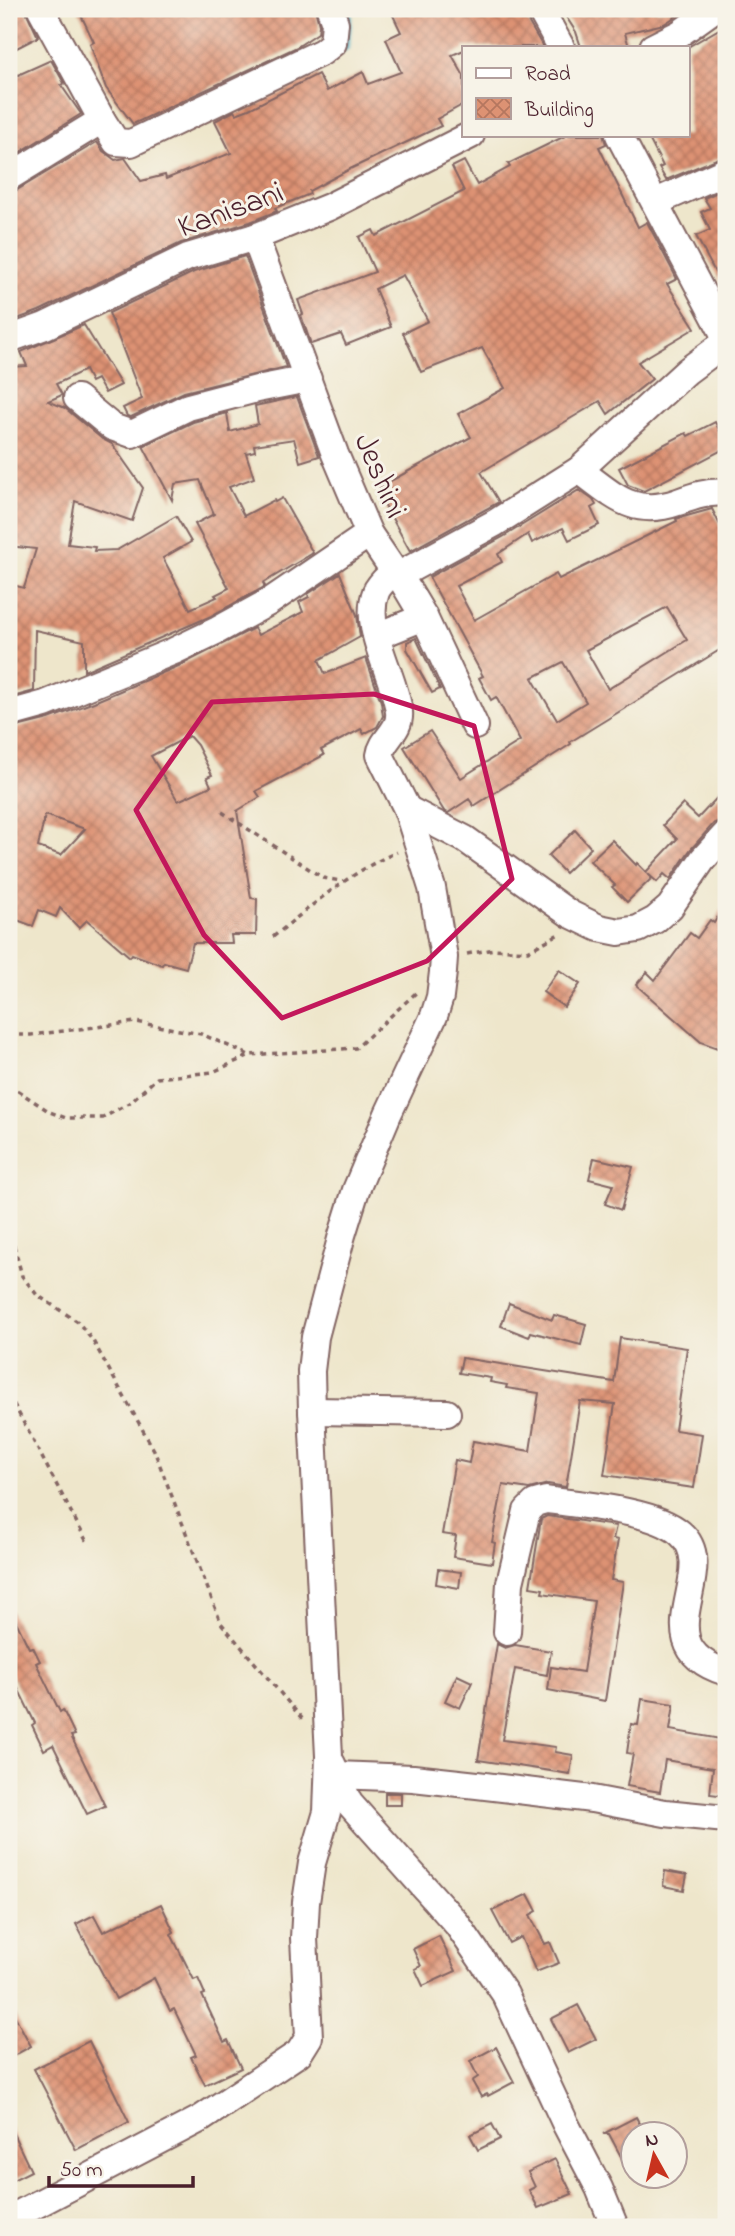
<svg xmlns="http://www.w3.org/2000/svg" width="735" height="2236" font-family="'Indie Flower',sans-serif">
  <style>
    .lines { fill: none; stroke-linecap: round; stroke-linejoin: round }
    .stream { stroke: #46b0c4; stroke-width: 6 }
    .building { fill: url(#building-cross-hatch); fill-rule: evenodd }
    .minor-casing { stroke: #836563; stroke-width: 30 }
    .path { stroke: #836563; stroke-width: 3.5; stroke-dasharray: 5 5; stroke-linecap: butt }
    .minor { stroke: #fff; stroke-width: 26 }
    .marked { fill: none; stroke: #c2185b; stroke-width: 5; stroke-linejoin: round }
    .labels { text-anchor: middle; stroke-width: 6; stroke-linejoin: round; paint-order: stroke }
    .street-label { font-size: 32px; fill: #4a1f2b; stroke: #f7f3e8 }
  </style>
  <defs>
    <pattern id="building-cross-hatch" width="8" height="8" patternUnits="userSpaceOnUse" patternTransform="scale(1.75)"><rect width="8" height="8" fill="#dd9273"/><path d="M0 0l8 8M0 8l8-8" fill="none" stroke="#b5775f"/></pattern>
  </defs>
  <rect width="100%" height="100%" fill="#f7f3e8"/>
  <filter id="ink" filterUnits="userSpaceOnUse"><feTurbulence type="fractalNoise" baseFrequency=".0143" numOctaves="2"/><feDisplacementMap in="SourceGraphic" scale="14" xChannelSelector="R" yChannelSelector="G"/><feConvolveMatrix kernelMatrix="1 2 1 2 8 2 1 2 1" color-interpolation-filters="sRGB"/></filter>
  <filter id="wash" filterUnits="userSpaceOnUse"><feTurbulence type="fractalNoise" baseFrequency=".00686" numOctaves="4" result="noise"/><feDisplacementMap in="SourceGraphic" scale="28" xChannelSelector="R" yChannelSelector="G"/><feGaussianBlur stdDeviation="1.57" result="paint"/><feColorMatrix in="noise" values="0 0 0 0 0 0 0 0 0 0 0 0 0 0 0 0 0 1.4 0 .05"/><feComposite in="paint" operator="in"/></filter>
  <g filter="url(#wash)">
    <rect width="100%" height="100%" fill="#eee6cb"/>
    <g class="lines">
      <!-- stream -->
      <polyline class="stream" points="339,51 347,47 350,9"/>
    </g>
    <g id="blocks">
      <!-- building -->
      <g class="building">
        <polygon points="9,9 25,9 38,37 9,52"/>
        <polygon points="78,9 315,9 319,25 318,33 297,47 133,124 106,88 90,44 94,42"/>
        <polygon points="390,9 521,9 543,47 464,47 464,50 452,55 464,76 464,104 437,119 441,126 350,169 309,191 310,194 275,208 277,211 250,222 181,243 39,311 9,322 9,193 17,190 97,142 103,151 115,160 125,158 141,181 165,175 166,179 231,153 215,121 234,111 236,114 249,109 318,74 327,91 363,72 368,84 401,72 386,39 401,32"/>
        <polygon points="561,9 626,9 631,11 687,9 664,24 625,33 629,47 581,47 576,32"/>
        <polygon points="726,25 726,155 666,180 659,168 663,166 647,135 688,135 688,47"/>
        <polygon points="51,60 64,83 61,85 81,114 9,159 9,79"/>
        <polygon points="567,135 603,135 606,144 599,147 638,227 647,222 677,279 667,284 695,328 638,362 652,379 608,414 600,401 481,472 499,502 410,551 376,489 471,437 458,414 505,388 482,348 421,372 403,333 428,321 403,275 375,289 391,327 346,345 341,334 311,344 301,315 303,314 298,300 375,272 359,237 373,230 376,236 464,191 452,167 464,161 477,185 510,167 508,164"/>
        <polygon points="722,190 726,199 726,293 696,236 710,230 701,212 710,208 704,198"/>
        <polygon points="245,256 286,367 184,392 131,417 127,416 123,408 142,399 109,313 194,272"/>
        <polygon points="84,325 121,385 105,393 97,379 91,382 85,370 56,384 62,395 48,401 65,408 102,439 112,444 143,488 132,521 75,501 68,544 95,547 94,551 117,550 176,516 191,542 163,558 190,609 217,597 215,595 229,588 195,524 214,514 200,480 175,484 172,500 143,446 193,422 227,413 230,432 258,424 255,406 297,397 319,456 300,462 294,439 254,445 255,451 246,453 254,478 229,487 244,516 274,500 275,502 282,498 313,553 263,583 265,586 261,589 211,616 84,671 84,641 35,630 34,691 9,698 9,584 24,588 36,549 9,546 9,367 27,366 21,352"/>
        <polygon points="715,422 726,443 726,448 644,491 628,485 619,468 686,433 688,436"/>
        <path d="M579,490L593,500L596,505L591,508L599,525L569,540L563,528L532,543L528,534L498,554L502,562L456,586L474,620L556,574L559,579L677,521L676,519L712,509L726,537V646L570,742L571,744L474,806L469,799L448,813L444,811L404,747L430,731L461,778L520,741L496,697L491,700L479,678L483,676L429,577L503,537ZM667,607L687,640L608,689L586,650ZM563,662L586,702L557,720L532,678Z"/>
        <path d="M340,573L357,615L360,637L319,660L325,674L366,658L381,702L383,716L377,727L364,734L361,729L321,750L324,755L256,791L260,797L237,811L251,898L257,899L256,935H231L232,943H193L186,968L164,962L162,965L132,954L130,957L87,920L79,928L60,908L56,917L39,910L33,926L9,917V729L49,719L94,702L181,665L254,628L258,635L303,612L299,602L309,597L308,594ZM189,736L197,745L212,775L207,777L211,786L178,801L151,756ZM45,815L85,829L61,855L38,847Z"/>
        <polygon points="416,638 440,689 432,693 407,649 407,642"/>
        <polygon points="726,788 726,819 714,823 690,850 670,879 664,874 657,882 647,873 652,878 627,902 612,887 615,885 590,861 612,840 636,865 637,863 646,872 677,839 663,825 683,804 698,818"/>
        <polygon points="575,830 591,848 565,873 548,856"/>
        <polygon points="726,903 726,1051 701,1042 636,985 647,972 655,980 690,933 697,938 710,920 714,923"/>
        <polygon points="559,970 580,984 564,1007 543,992"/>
        <polygon points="594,1158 633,1167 621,1210 605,1204 613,1185 589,1179"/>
        <polygon points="509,1303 552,1320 554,1315 586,1324 581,1345 531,1332 529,1337 501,1326"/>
        <polygon points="620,1338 687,1348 675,1430 702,1434 694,1488 604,1475 615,1404 580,1401 566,1487 548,1484 529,1489 503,1485 492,1542 495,1543 492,1563 453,1557 456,1536 442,1534 455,1460 469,1463 473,1441 530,1451 539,1393 506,1388 507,1385 490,1382 491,1378 459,1373 462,1358 614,1382"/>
        <polygon points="547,1516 616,1526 613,1539 618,1540 611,1580 623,1582 605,1701 548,1690 551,1667 583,1672 594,1601 542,1593 543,1589 530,1587 541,1519"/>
        <polygon points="438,1569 461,1572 459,1588 436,1584"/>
        <polygon points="9,1607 29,1648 33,1647 40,1661 36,1663 60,1712 63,1710 75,1735 71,1736 105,1806 87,1814 53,1745 44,1750 32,1725 35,1723 9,1670"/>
        <polygon points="497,1644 505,1648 515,1645 551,1651 547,1675 515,1669 502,1740 556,1747 555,1752 573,1755 570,1774 478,1760"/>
        <polygon points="457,1675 472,1682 460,1708 445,1701"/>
        <polygon points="642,1699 674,1704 670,1730 726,1740 726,1796 710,1794 713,1768 665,1760 660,1792 627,1786 633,1754 627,1753 631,1724 638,1725"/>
        <rect x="385" y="1793" width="16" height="12"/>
        <polygon points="665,1871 687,1875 684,1890 663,1886"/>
        <polygon points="528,1894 537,1911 530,1915 545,1944 550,1942 559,1963 536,1972 521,1937 509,1943 492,1911"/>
        <polygon points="161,1904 174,1932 171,1934 194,1980 198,1978 205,1994 202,1995 224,2042 228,2040 241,2068 205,2085 191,2057 196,2055 174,2009 170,2011 154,1978 116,1999 76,1924 94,1915 103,1932"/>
        <polygon points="439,1936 456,1971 423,1986 415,1969 421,1966 413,1949"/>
        <polygon points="9,2005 31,2046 13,2056 9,2048"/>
        <polygon points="578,2005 596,2039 568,2053 551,2019"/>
        <polygon points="89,2041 129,2122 76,2150 34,2069"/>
        <polygon points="496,2047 514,2082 488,2096 487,2094 481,2097 472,2081 478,2077 470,2061"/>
        <polygon points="636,2117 645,2134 634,2134 634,2181 609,2134 603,2134"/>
        <polygon points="492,2124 500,2139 478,2150 470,2135"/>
        <polygon points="9,2125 31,2171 9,2182"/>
        <polygon points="555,2159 572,2194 538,2208 529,2190 535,2187 528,2172"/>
      </g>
    </g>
  </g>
  <g filter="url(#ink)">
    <use href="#blocks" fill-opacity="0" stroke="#836563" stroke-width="2"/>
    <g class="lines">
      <!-- minor casing -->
      <g class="minor-casing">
        <g id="minor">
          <polyline points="41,9 102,120 116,142 131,143 322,52 333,43 335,23 330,9"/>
          <polyline points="540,9 561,47"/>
          <polyline points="653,47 679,34 714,9"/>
          <polyline points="619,135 726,338"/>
          <polyline points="9,177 102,120"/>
          <polyline points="656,202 726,171"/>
          <polyline points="255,237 335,454 369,534 394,571 399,575 424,617 475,726"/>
          <polyline points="9,339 45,326 188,257 255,237 329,207 471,135"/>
          <polyline points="77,398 112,427 132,434 188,407 257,389 308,379"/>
          <path d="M579,470C614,495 632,518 678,502C694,496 709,491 726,493"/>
          <polyline points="399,575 495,523 579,470 687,371 726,342"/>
          <polyline points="377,636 424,617"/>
          <polyline points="9,714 45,704 174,651 218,630 269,602 369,534"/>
          <polyline points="407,809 465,839 570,914 599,928 619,932 638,929 655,920 670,907 703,859 726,834"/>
          <polyline points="312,1411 447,1413"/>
          <path d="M507,1632L510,1583L527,1511L535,1503L546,1500C580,1505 654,1510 680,1533C724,1570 639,1646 726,1672"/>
          <polyline points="332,1764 349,1803 457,1924 505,1994 566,2125 599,2188 615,2227"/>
          <polyline points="336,1775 413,1778 477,1785 592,1799 665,1813 726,1819"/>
          <path d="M9,2219L202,2118L299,2053L309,2037L304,1938L306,1902L312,1863L327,1812L329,1756L312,1411L311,1371L315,1337L342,1235L356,1190L388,1114L434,1016L440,997L443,972L444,957L432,888L407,809L380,755C382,739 401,731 399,712C395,676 362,628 376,592C379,584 388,577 394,571"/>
        </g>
      </g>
      <!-- path -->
      <g class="path">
        <polyline points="222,812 323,878 341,881"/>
        <path d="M273,937C315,903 347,874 397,852"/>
        <polyline points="467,954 494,949 528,951 559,934"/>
        <polyline points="9,1035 31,1035 136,1022 201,1034 249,1055"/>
        <polyline points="9,1085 50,1112 66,1118 103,1118 129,1103 157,1078 213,1072 250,1055 356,1048 419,990"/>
        <polyline points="9,1226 22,1276 37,1295 78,1322 93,1341 154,1450 221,1623 305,1722"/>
        <polyline points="9,1395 88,1544"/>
      </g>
      <!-- minor -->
      <use href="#minor" class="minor"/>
    </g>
  </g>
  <!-- marked area -->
  <path class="marked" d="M374,694L474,726L512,879L427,961L282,1018L204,935L136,810L212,702Z"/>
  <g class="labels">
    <!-- street labels -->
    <g class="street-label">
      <text transform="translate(230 208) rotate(-20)" y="11">Kanisani</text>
      <text transform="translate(382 475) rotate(67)" y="11">Jeshini</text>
    </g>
  </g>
  <!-- margin -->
  <rect width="735" height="2236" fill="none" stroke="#f7f3e8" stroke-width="35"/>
  <!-- legend -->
  <rect x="462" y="46" width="228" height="91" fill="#f7f3e8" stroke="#b29e9c" stroke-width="2"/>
  <rect x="476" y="68" width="35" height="10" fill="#ffffff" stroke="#b29e9c" stroke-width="2"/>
  <text x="525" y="80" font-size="21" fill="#4a1f2b">Road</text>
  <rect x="476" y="98" width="35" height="21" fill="url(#building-cross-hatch)" stroke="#b29e9c" stroke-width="2"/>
  <text x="525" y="116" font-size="21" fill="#4a1f2b">Building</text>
  <!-- north arrow -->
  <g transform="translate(654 2155) rotate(352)"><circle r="33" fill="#f7f3e8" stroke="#b29e9c" stroke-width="2"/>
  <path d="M0-5L12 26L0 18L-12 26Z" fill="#c8321e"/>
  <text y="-10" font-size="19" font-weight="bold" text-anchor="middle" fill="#4a1f2b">N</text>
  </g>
  <!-- scale -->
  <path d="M49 2176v10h144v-10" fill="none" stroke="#4a1f2b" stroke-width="3.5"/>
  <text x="60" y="2176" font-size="21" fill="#4a1f2b" stroke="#f7f3e8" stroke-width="5" paint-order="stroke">50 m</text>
</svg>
